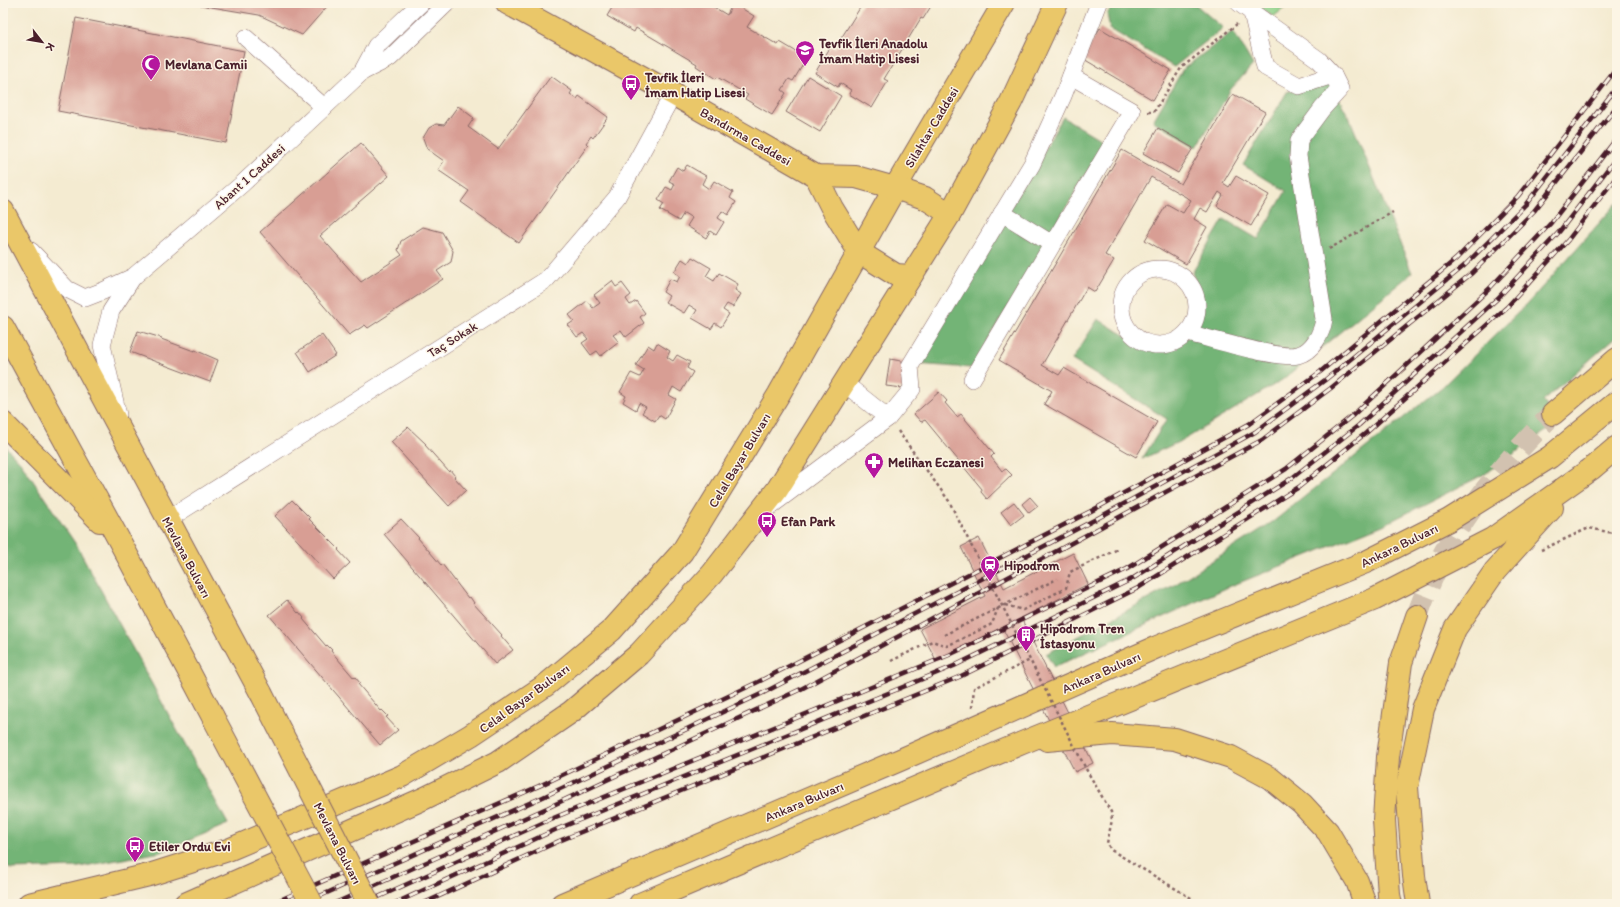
<svg xmlns="http://www.w3.org/2000/svg" width="1620" height="907" font-family="Itim,sans-serif">
  <style>
    .green { fill: #8fd28a; stroke: #6c785a }
    .forest { fill: #73b476; stroke: #5e6a50 }
    .building { fill: #d89e94 }
    .lines { fill: none; stroke-linecap: round; stroke-linejoin: round }
    .major-tunnel { stroke: #d2c2b0; stroke-width: 22; stroke-dasharray: 22 11; stroke-linecap: butt }
    .minor-casing { stroke: #866665; stroke-width: 18 }
    .major-casing { stroke: #866665; stroke-width: 24 }
    .highway-casing { stroke: #866665; stroke-width: 24 }
    .path { stroke: #866665; stroke-width: 2.5; stroke-dasharray: 3 3; stroke-linecap: butt }
    .minor { stroke: #fff; stroke-width: 17 }
    .major { stroke: #eac769; stroke-width: 22 }
    .highway { stroke: #eac769; stroke-width: 22 }
    .rail-casing { stroke: #4a1f2b; stroke-width: 4.5 }
    .rail { stroke: #fcf5e5; stroke-width: 3; stroke-dasharray: 9; stroke-linecap: butt }
    .highway-bridge-casing { stroke: #866665; stroke-width: 24; stroke-linecap: butt }
    .path-bridge { stroke: #866665; stroke-width: 2.5; stroke-dasharray: 3 3; stroke-linecap: butt }
    .highway-bridge { stroke: #eac769; stroke-width: 22 }
    .labels { text-anchor: middle; stroke-width: 3; stroke-linejoin: round; paint-order: stroke }
    .poi-label { font-size: 13px; font-weight: bold; fill: #4a1f2b; stroke: #fcf5e5; text-anchor: start }
    .street-label { font-size: 13px; fill: #4a1f2b; stroke: #fcf5e5 }
  </style>
  <rect width="100%" height="100%" fill="#fcf5e5"/>
  <filter id="ink" filterUnits="userSpaceOnUse"><feTurbulence type="fractalNoise" baseFrequency=".025" numOctaves="2"/><feDisplacementMap in="SourceGraphic" scale="8" xChannelSelector="R" yChannelSelector="G"/><feConvolveMatrix kernelMatrix="1 2 1 2 8 2 1 2 1" color-interpolation-filters="sRGB"/></filter>
  <filter id="wash" filterUnits="userSpaceOnUse"><feTurbulence type="fractalNoise" baseFrequency=".012" numOctaves="4" result="noise"/><feDisplacementMap in="SourceGraphic" scale="16" xChannelSelector="R" yChannelSelector="G"/><feGaussianBlur stdDeviation="0.9" result="paint"/><feColorMatrix in="noise" values="0 0 0 0 0 0 0 0 0 0 0 0 0 0 0 0 0 1.4 0 .05"/><feComposite in="paint" operator="in"/></filter>
  <g filter="url(#wash)">
    <rect width="100%" height="100%" fill="#f4ebd1"/>
    <!-- green -->
    <polygon class="green" points="1255,3 1291,3 1273,17"/>
    <!-- forest -->
    <g class="forest">
      <polygon points="1115,3 1194,3 1223,28 1174,67 1110,29 1107,14"/>
      <polygon points="1233,31 1253,65 1231,89 1197,147 1153,121 1183,69"/>
      <polygon points="1328,79 1350,119 1412,273 1282,380 1187,438 1142,459 1167,419 1072,360 1098,319 1147,349 1174,348 1194,332 1201,315 1200,292 1192,273 1224,219 1258,239 1286,191 1243,165 1287,92"/>
      <polygon points="1063,117 1105,142 1050,235 1008,211"/>
      <polygon points="1617,203 1617,336 1543,401 1559,422 1485,474 1383,525 1226,588 1054,667 1046,654 1176,584 1274,521 1442,387 1528,303"/>
      <polygon points="1004,218 1047,244 971,368 915,364"/>
      <polygon points="3,444 21,463 77,546 228,824 161,852 79,867 11,869 3,863"/>
    </g>
    <g id="blocks">
      <!-- building -->
      <g class="building">
        <polygon points="188,3 330,3 302,35 259,15"/>
        <polygon points="615,3 707,3 727,15 733,3 754,16 747,27 778,45 780,42 807,58 793,81 789,79 782,90 786,93 772,115 745,99 748,95 717,77 716,79 696,66 697,64 636,28 634,32 607,16"/>
        <polygon points="863,3 933,3 923,19 921,18 884,79 888,81 872,108 849,94 851,90 840,83 838,87 815,73 831,46 835,48"/>
        <polygon points="76,18 244,51 226,143 58,111"/>
        <polygon points="1100,28 1171,70 1153,100 1082,58"/>
        <polygon points="551,76 572,91 570,94 577,99 579,96 608,117 593,138 591,136 586,143 588,145 519,243 461,202 469,191 438,170 444,161 427,149 423,138 429,128 436,124 444,125 458,106 474,118 468,127 498,149"/>
        <polygon points="808,76 841,96 820,132 786,112"/>
        <polygon points="1233,94 1265,112 1223,183 1229,187 1236,176 1269,195 1251,226 1217,206 1223,195 1219,192 1207,212 1200,208 1194,219 1207,227 1186,264 1145,240 1167,204 1183,213 1191,200 1151,177 1105,255 1114,260 1095,292 1087,287 1042,365 1059,375 1064,368 1157,422 1136,457 1044,404 1052,391 999,360 1122,150 1181,184"/>
        <polygon points="1158,128 1193,148 1178,173 1143,153"/>
        <polygon points="361,143 389,176 320,236 361,282 402,255 398,250 401,241 423,227 442,232 453,251 451,262 437,271 443,279 368,328 365,325 349,335 260,232"/>
        <polygon points="687,165 706,176 702,184 709,189 714,181 733,192 730,198 736,202 728,215 722,211 718,218 724,222 716,235 710,231 706,238 687,226 692,218 684,213 679,221 660,210 664,204 658,200 666,187 672,190 675,184 669,181 677,167 683,171"/>
        <polygon points="692,257 711,268 706,276 714,281 719,273 738,284 735,290 741,294 733,307 727,304 723,310 729,314 721,327 715,323 711,329 692,318 697,310 689,305 684,313 665,302 669,296 663,292 670,279 677,282 680,276 674,272 682,259 688,263"/>
        <polygon points="612,281 616,287 622,283 631,295 626,299 630,305 636,301 645,313 640,317 644,323 626,337 621,330 613,335 619,342 601,356 597,351 591,355 582,343 588,339 583,333 577,337 568,325 574,321 569,315 587,301 593,308 600,303 594,295"/>
        <polygon points="138,331 162,338 161,339 194,351 195,350 218,360 210,382 130,352"/>
        <polygon points="322,335 336,355 310,372 297,352"/>
        <polygon points="657,343 670,351 667,357 673,361 677,355 690,362 687,368 693,372 681,392 673,387 669,395 676,399 665,419 659,415 655,421 642,413 646,407 639,403 636,410 623,402 626,396 620,392 631,373 640,377 644,370 636,365 648,345 654,349"/>
        <polygon points="890,359 907,362 903,388 886,386"/>
        <polygon points="939,392 947,401 945,403 957,417 961,414 994,454 991,457 1002,471 1006,469 1012,475 987,499 981,492 982,489 925,420 921,422 914,414"/>
        <polygon points="408,427 426,444 425,445 449,472 450,470 455,476 454,477 466,490 449,506 391,442"/>
        <polygon points="1030,497 1038,506 1029,513 1022,504"/>
        <polygon points="292,500 310,518 309,519 339,549 338,550 350,563 333,579 275,516"/>
        <polygon points="1014,502 1024,515 1011,525 1001,512"/>
        <polygon points="401,519 419,538 418,538 441,565 442,564 468,598 470,597 474,603 473,603 502,635 501,636 513,650 495,664 384,534"/>
        <polygon points="979,538 1004,588 1073,553 1088,584 1021,618 1093,763 1075,772 1002,627 936,660 920,629 985,596 961,547"/>
        <polygon points="287,600 298,613 299,612 304,618 303,619 326,646 327,645 332,650 331,651 354,678 355,677 360,683 358,684 381,711 382,710 388,716 386,717 398,730 380,745 269,615"/>
      </g>
    </g>
  </g>
  <g filter="url(#ink)">
    <use href="#blocks" fill-opacity="0" stroke="#866665" stroke-width="1"/>
    <g class="lines">
      <!-- major-tunnel -->
      <path class="major-tunnel" d="M1417,616C1425,594 1434,572 1445,551C1473,501 1512,454 1553,414"/>
      <!-- minor casing -->
      <g class="minor-casing">
        <g id="minor">
          <polyline points="1252,13 1265,67 1299,86 1333,75"/>
          <polyline points="246,38 324,107"/>
          <polyline points="362,72 390,58 447,3"/>
          <polyline points="1002,213 1052,244"/>
          <polyline points="31,251 67,289 85,298 103,291 133,277 241,185 362,72 376,46 421,3"/>
          <circle cx="1159" cy="307" r="38"/>
          <path d="M1187,333C1210,338 1278,360 1298,355C1313,351 1322,333 1324,319L1298,156L1299,140L1322,109L1340,89L1333,75L1319,60L1239,3"/>
          <polyline points="972,379 1132,111 1071,76"/>
          <polyline points="844,383 888,418"/>
          <polyline points="118,415 102,345 111,311 133,277"/>
          <polyline points="769,507 888,418 912,389 910,366 1032,164 1063,96 1099,3"/>
          <polyline points="167,520 546,280 617,197 673,94"/>
        </g>
      </g>
      <!-- major casing -->
      <g class="major-casing">
        <g id="major">
          <polyline points="816,176 832,208 859,252 896,275 911,276"/>
          <polyline points="950,214 1011,102 1057,3"/>
          <polyline points="1553,414 1617,359"/>
          <polyline points="1047,740 1112,734 1175,739 1231,757 1270,778 1302,804 1328,832 1357,881 1365,904"/>
          <polyline points="29,904 149,875 228,850 402,776 471,735 546,685 612,630 682,552 779,394 895,188 1004,3"/>
          <polyline points="185,904 425,798 498,762 571,712 639,654 712,574 777,490 950,214 925,198 895,188 856,177 816,176 673,94 507,3"/>
          <polyline points="562,904 900,760 1157,647 1366,562 1449,520 1550,457 1617,402"/>
          <polyline points="640,904 1022,743 1375,599 1492,539 1591,469 1617,447"/>
          <polyline points="1391,904 1389,895 1384,820 1388,757 1401,663 1417,616"/>
          <polyline points="1418,904 1414,876 1407,787 1423,709 1455,629 1495,571 1552,508"/>
        </g>
      </g>
      <!-- highway casing -->
      <g class="highway-casing">
        <g id="highway">
          <polyline points="3,211 261,693"/>
          <polyline points="3,327 119,540 213,717"/>
          <polyline points="3,423 100,521"/>
        </g>
      </g>
      <!-- path -->
      <g class="path">
        <polyline points="1148,112 1154,112 1181,68 1237,24"/>
        <polyline points="1329,249 1393,212"/>
        <polyline points="898,431 949,501 971,545"/>
        <polyline points="1541,550 1589,528 1617,534"/>
        <polyline points="1005,605 1023,610 1066,588 1070,572 1118,549"/>
        <polyline points="944,635 1057,579"/>
        <polyline points="891,661 932,641 947,646 992,624 998,608"/>
        <polyline points="972,708 974,688 1030,660"/>
        <polyline points="1086,769 1111,812 1112,820 1107,843 1111,850 1201,904"/>
      </g>
      <!-- minor -->
      <use href="#minor" class="minor"/>
      <!-- major -->
      <use href="#major" class="major"/>
      <!-- highway -->
      <use href="#highway" class="highway"/>
      <!-- rail casing -->
      <g class="rail-casing">
        <g id="rail">
          <polyline points="271,904 539,786 758,682 1093,510 1249,424 1320,372 1456,259 1518,196 1617,68"/>
          <polyline points="302,904 543,797 763,693 1098,518 1255,432 1325,380 1464,266 1526,204 1617,87"/>
          <polyline points="333,904 547,808 801,689 1262,440 1331,388 1472,273 1534,211 1617,106"/>
          <polyline points="363,904 551,819 949,655 1127,569 1286,469 1352,416 1489,289 1550,224 1617,138"/>
          <polyline points="393,904 555,830 954,666 1132,579 1292,478 1359,425 1498,298 1559,232 1617,157"/>
          <polyline points="422,904 559,841 959,677 1138,588 1299,487 1366,433 1507,307 1568,240 1617,176"/>
        </g>
      </g>
      <!-- rail -->
      <use href="#rail" class="rail"/>
      <!-- highway-bridge casing -->
      <g class="highway-bridge-casing">
        <g id="highway-bridge">
          <polyline points="261,693 369,904"/>
          <polyline points="213,717 312,904"/>
        </g>
      </g>
      <!-- path-bridge -->
      <polyline class="path-bridge" points="971,545 1086,769"/>
      <!-- highway-bridge -->
      <use href="#highway-bridge" class="highway-bridge"/>
    </g>
  </g>
  <!-- icons -->
  <defs>
    <g id="school-pin" transform="scale(1)"><path d="M0 17L-7.5 6A9.5 9.5 0 1 1 7.5 6Z" fill="#b5179e" stroke="#fcf5e5"/><path d="M0-5L7-2L0 1L-7-2ZM-4 1L0 2.5L4 1V4Q0 6-4 4Z" fill="#fff"/></g>
    <g id="mosque-pin" transform="scale(1)"><path d="M0 17L-7.5 6A9.5 9.5 0 1 1 7.5 6Z" fill="#b5179e" stroke="#fcf5e5"/><path d="M3.5-4.9A6 6 0 1 0 3.5 4.9A5 5 0 1 1 3.5-4.9Z" fill="#fff"/></g>
    <g id="bus-pin" transform="scale(1)"><path d="M0 17L-7.5 6A9.5 9.5 0 1 1 7.5 6Z" fill="#b5179e" stroke="#fcf5e5"/><path d="M-5-6H5V4H4V6H2V4H-2V6H-4V4H-5ZM-3.5-4V0h7V-4ZM-3.5 1.2v1.5H-2V1.2ZM2 1.2v1.5H3.5V1.2Z" fill="#fff"/></g>
    <g id="pharmacy-pin" transform="scale(1)"><path d="M0 17L-7.5 6A9.5 9.5 0 1 1 7.5 6Z" fill="#b5179e" stroke="#fcf5e5"/><path d="M-2-6h4v4h4v4h-4v4h-4v-4h-4v-4h4Z" fill="#fff"/></g>
    <g id="station-pin" transform="scale(1)"><path d="M0 17L-7.5 6A9.5 9.5 0 1 1 7.5 6Z" fill="#b5179e" stroke="#fcf5e5"/><path d="M-3-6H3Q5-6 5-4V2Q5 4 3 4L4.5 6H3L1.5 4h-3L-3 6H-4.5L-3 4Q-5 4-5 2V-4Q-5-6-3-6ZM-3.5-4v3h7v-3ZM-3.5 1v1.5H-2V1ZM2 1v1.5H3.5V1Z" fill="#fff"/></g>
    <g id="building-pin" transform="scale(1)"><path d="M0 17L-7.5 6A9.5 9.5 0 1 1 7.5 6Z" fill="#b5179e" stroke="#fcf5e5"/><path d="M-4-6H4V6H1V3H-1V6H-4ZM-2.5-4.3h1.7v1.8h-1.7ZM.8-4.3h1.7v1.8H.8ZM-2.5-1h1.7V.8h-1.7ZM.8-1h1.7V.8H.8Z" fill="#fff"/></g>
  </defs>
  <g fill-rule="evenodd">
    <use href="#school-pin" x="805" y="50"/>
    <use href="#mosque-pin" x="151" y="64"/>
    <use href="#bus-pin" x="631" y="84"/>
    <use href="#pharmacy-pin" x="874" y="462"/>
    <use href="#bus-pin" x="767" y="521"/>
    <use href="#station-pin" x="990" y="565"/>
    <use href="#building-pin" x="1026" y="635"/>
    <use href="#bus-pin" x="135" y="846"/>
  </g>
  <g class="labels">
    <!-- poi labels -->
    <g class="poi-label">
      <text x="819" y="48">Tevfik İleri Anadolu<tspan x="819" dy="15">İmam Hatip Lisesi</tspan></text>
      <text x="165" y="69">Mevlana Camii</text>
      <text x="645" y="82">Tevfik İleri<tspan x="645" dy="15">İmam Hatip Lisesi</tspan></text>
      <text x="888" y="467">Melihan Eczanesi</text>
      <text x="781" y="526">Efan Park</text>
      <text x="1004" y="570">Hipodrom</text>
      <text x="1040" y="633">Hipodrom Tren<tspan x="1040" dy="15">İstasyonu</tspan></text>
      <text x="149" y="851">Etiler Ordu Evi</text>
    </g>
    <!-- street labels -->
    <g class="street-label">
      <text transform="translate(931 127) rotate(-59)" y="5">Silahtar Caddesi</text>
      <text transform="translate(746 136) rotate(30)" y="5">Bandırma Caddesi</text>
      <text transform="translate(249 176) rotate(-42)" y="5">Abant 1 Caddesi</text>
      <text transform="translate(452 339) rotate(-32)" y="5">Taç Sokak</text>
      <text transform="translate(739 460) rotate(-59)" y="5">Celal Bayar Bulvarı</text>
      <text transform="translate(1399 545) rotate(-26)" y="5">Ankara Bulvarı</text>
      <text transform="translate(187 557) rotate(62)" y="5">Mevlana Bulvarı</text>
      <text transform="translate(1101 672) rotate(-24)" y="5">Ankara Bulvarı</text>
      <text transform="translate(524 698) rotate(-36)" y="5">Celal Bayar Bulvarı</text>
      <text transform="translate(804 801) rotate(-23)" y="5">Ankara Bulvarı</text>
      <text transform="translate(338 843) rotate(63)" y="5">Mevlana Bulvarı</text>
    </g>
  </g>
  <!-- margin -->
  <rect width="1620" height="907" fill="none" stroke="#fcf5e5" stroke-width="16"/>
  <!-- north arrow -->
  <g transform="translate(42 42) rotate(121)" stroke="#fcf5e5" stroke-width="3" paint-order="stroke">
  <path d="M0-3L7 15L0 10L-7 15Z" fill="#4a1f2b"/>
  <text y="-6" font-size="11" font-weight="bold" text-anchor="middle" fill="#4a1f2b">K</text>
  </g>
</svg>
